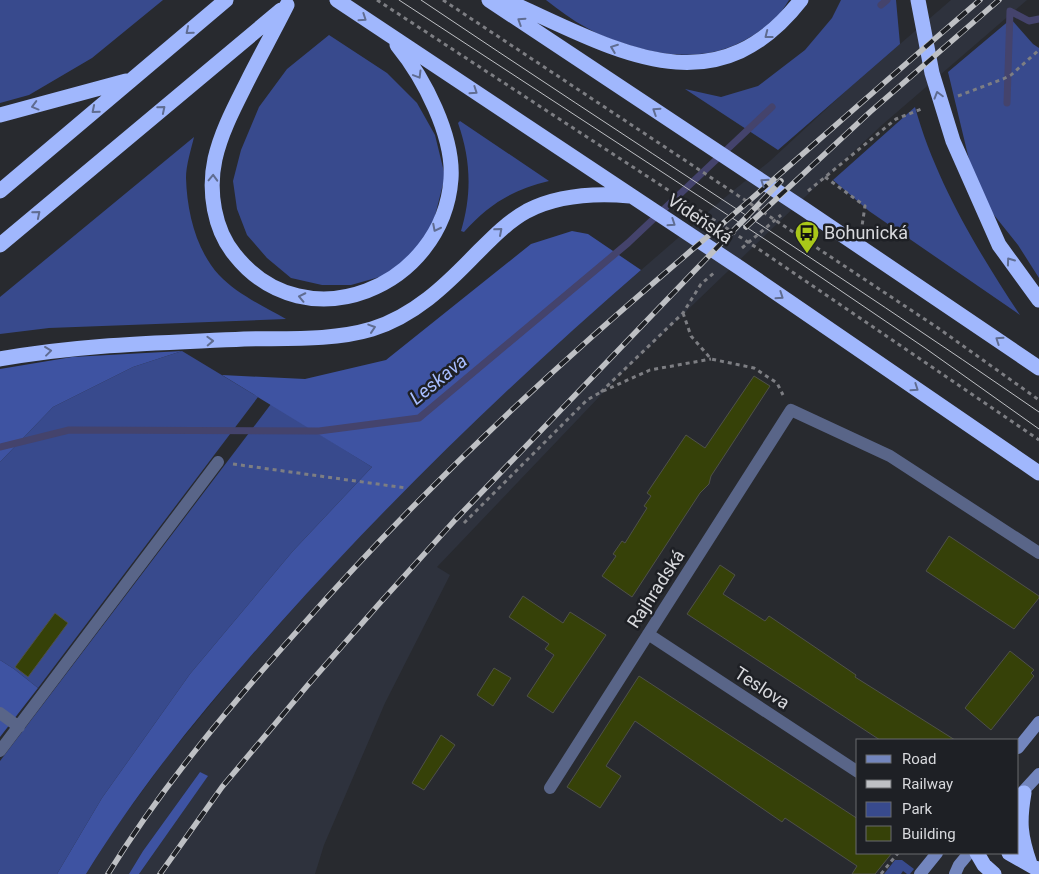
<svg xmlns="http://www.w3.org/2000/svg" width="1039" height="874" viewBox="0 0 1039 874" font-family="Roboto,sans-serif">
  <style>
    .built { fill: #2e323d }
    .green { fill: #384a8d }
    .forest { fill: #3e53a2 }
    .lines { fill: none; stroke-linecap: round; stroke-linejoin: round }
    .stream { stroke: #44436c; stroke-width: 7 }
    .building { fill: #364108; stroke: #4f514a }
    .path { stroke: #7d7e83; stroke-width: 3; stroke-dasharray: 4 4; stroke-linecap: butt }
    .lane { stroke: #596588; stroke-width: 12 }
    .street { stroke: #596588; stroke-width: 12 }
    .secondary { stroke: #7386be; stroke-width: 12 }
    .highway { stroke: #a0b7fd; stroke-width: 15 }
    .tram { stroke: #bec0c4; stroke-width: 1 }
    .rail-casing { stroke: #bec0c4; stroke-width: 5.5 }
    .rail { stroke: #1e2025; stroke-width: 4; stroke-dasharray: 11; stroke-linecap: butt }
    .oneway { stroke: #5f6c91 }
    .labels { text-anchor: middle; stroke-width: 5; stroke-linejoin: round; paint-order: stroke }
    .street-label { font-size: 18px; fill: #d8d9dd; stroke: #1e2025 }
    .poi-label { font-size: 18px; fill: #d8d9dd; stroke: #1e2025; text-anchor: start }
    .water-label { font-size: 19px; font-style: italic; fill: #a7bdfe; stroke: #1e2025 }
  </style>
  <rect width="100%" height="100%" fill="#282a2f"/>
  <path class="built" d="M951 0H1027L882 125 805 197 620 375 437 567 450 575 385 703 324 845 315 874H139L207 777 200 772 143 851 129 874H86L113 831 168 756 243 665 323 575 409 484 488 408 573 329 723 199 770 161 849 88Z"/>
  <path class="green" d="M0 0H163L92 58 29 95 0 103Z
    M546 0H789C785 6 781 13 775 18 731 60 681 62 626 44 613 40 599 35 587 28 572 20 559 10 546 0Z
    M841 0H896L900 44 778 150 685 89 721 97 758 86 805 50 832 18Z
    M1011 19 1033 44 1039 48V278L1018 245 982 200 972 172 948 72Z
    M329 35 387 73 417 103 435 135 445 176 433 224 408 262 383 276 351 285H322L291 278 267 258 247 235 237 209 233 181 241 150 259 107 287 69Z
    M915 107C935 180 978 252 1020 315L869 211 833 180Z
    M460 121 549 181C512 190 489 204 464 232L461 231C472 194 471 160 458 123Z
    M194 137C191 150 186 165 186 178 187 212 196 250 219 275 237 294 263 306 286 319L49 328 0 334V297Z
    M182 351 258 397 38 688 14 669 0 660V462L53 407 133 367Z
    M271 404 372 467 293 551 190 674 102 798 57 874H0V761Z
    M895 860H902L914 869 910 874H907L903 871 901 874H884Z"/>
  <path class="forest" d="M572 231 588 234 641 270C514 380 393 497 281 622 210 701 142 783 86 874H57L102 798 190 674 293 551 372 467 222 375 305 379 386 360 531 244Z
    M182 351 133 367 53 407 0 462V369L72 357Z
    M0 660 14 669 38 688 0 737Z
    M200 772 208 776 139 874H129L143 851Z"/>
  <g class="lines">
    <path class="stream" d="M881 5 887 0
      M1007 103 1010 11 1029 21 1039 19
      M0 447 69 430 319 431 419 418 628 243 772 107"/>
  </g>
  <path class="building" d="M754 376 770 386 711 476 709 484 700 493 632 597 602 576 616 556 613 554 622 541 625 543 647 508 644 506 651 496 647 493 686 435 705 448Z
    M949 536 1039 596V598L1014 629 926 571Z
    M720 565 735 575 723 594 765 621 769 616 834 660 856 675 855 677 955 740H880L687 614Z
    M523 596 563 623 570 612 606 635 553 713 527 696 554 655 545 649 549 644 509 617Z
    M55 613 68 623 28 677 15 667Z
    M1010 651 1034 670 1031 673 1034 676 991 730 965 708Z
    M494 668 511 678 493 706 477 695Z
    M639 676 858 819V853H892L875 874H852L857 866 785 818 782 822 635 721 606 766 621 776 600 808 567 787Z
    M441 735 455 745 424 790 412 783Z"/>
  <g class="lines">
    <path class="path" d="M377 0 760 250 1039 440
      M443 0 938 328 1039 400
      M958 96 1003 79 1011 75 1039 50
      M825 177 865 206 862 226
      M808 191 896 119 924 108
      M742 248 781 215
      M683 313 691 336 711 359 754 368 777 383 783 395
      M601 392 683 313 701 284 715 272
      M233 464 406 488
      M464 523 587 400 601 392 650 370 711 359
      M881 874 898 853"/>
    <path class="lane" d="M0 713 19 727
      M0 751 218 462"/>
    <path class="street" d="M648 634 858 772
      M550 788 791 410 890 456 1039 553"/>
    <path class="secondary" d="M1018 748 1039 722
      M1018 797 1039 774
      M920 874 937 853
      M955 874 959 865 969 853"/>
    <path class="highway" d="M337 0 740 268 1039 473
      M489 0 804 209 1039 368
      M505 0C610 46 712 114 801 0
      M918 0 932 73 953 141 999 245 1039 300
      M287 5C274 31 260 56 247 82 235 106 221 132 215 159 208 191 214 230 235 255 306 344 443 287 451 179 454 136 424 78 397 45
      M0 115 126 81
      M0 191 226 0
      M0 245 281 10
      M0 359C81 344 163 343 244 339 286 338 332 341 372 329 414 316 445 286 475 255 491 239 507 222 527 211 558 195 596 193 630 196
      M1024 793C1019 822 1020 835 1030 864
      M977 853 984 865 994 874
      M1009 853 1039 870"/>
    <path class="tram" d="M399 0 769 242 925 348 1039 429
      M421 0C626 138 835 271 1039 412"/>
    <defs>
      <path id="rail" d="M746 227 870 112 999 0
        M108 874C162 786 230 706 299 629 388 528 484 433 585 343 634 299 685 256 735 213 817 142 898 70 980 0
        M160 874 222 787 307 686 379 604 455 520 781 181"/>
    </defs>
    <use href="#rail" class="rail-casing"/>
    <use href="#rail" class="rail"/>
  </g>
  <defs><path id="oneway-chevron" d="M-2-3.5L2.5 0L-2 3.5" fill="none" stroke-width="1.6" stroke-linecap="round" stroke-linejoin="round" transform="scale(1.25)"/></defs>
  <g class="oneway">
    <use href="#oneway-chevron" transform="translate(363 18) rotate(34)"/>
    <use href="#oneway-chevron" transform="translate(521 21) rotate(-147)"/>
    <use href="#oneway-chevron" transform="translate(189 31) rotate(140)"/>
    <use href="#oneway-chevron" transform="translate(768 35) rotate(142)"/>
    <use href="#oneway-chevron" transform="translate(614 48) rotate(-159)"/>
    <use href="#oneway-chevron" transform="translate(418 75) rotate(59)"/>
    <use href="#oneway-chevron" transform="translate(474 91) rotate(34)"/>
    <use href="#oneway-chevron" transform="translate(938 95) rotate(-106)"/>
    <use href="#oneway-chevron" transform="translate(35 106) rotate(165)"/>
    <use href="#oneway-chevron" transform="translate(162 109) rotate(-40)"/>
    <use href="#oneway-chevron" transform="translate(95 110) rotate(140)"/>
    <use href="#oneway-chevron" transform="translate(656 111) rotate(-147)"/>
    <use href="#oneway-chevron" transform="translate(213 178) rotate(-88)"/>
    <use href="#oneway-chevron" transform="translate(764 182) rotate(-146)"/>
    <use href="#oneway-chevron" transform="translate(37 214) rotate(-40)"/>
    <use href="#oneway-chevron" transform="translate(672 223) rotate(34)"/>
    <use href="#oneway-chevron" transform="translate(436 228) rotate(117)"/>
    <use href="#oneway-chevron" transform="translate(499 231) rotate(-41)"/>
    <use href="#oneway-chevron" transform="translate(1010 261) rotate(-126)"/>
    <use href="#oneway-chevron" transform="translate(780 296) rotate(34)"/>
    <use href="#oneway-chevron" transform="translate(302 297) rotate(-168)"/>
    <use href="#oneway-chevron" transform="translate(372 328) rotate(-18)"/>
    <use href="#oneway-chevron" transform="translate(999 340) rotate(-146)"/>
    <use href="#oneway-chevron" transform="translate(210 341) rotate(-2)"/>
    <use href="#oneway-chevron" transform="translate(48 351) rotate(-7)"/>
    <use href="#oneway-chevron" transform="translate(915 388) rotate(34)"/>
  </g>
  <defs>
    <symbol id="bus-pin" viewBox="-11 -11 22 30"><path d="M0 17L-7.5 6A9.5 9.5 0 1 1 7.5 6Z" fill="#a9c719" stroke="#1e2025"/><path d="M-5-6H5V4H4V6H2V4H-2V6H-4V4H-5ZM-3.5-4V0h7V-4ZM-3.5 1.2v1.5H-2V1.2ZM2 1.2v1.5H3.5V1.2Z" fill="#111"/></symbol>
  </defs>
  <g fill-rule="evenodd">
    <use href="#bus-pin" x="793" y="219" width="28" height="38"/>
  </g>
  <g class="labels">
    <g class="street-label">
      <text transform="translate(700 219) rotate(34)" y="6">Vídeňská</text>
      <text transform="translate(656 589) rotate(-57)" y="6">Rajhradská</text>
      <text transform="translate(762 688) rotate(33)" y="6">Teslova</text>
    </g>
    <g class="poi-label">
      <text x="824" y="239">Bohunická</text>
    </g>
    <g class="water-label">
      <text transform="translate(438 379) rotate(-39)" y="7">Leskava</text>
    </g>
  </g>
  <rect x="856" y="739" width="162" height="115" fill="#1e2025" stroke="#686a6f"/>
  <rect x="866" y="755" width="25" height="8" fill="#7386be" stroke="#686a6f"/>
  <text x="902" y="764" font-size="15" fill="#d8d9dd">Road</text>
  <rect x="866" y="780" width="25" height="8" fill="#bec0c4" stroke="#686a6f"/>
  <text x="902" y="789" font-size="15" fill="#d8d9dd">Railway</text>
  <rect x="866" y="802" width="25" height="15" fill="#384a8d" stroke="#686a6f"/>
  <text x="902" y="814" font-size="15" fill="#d8d9dd">Park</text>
  <rect x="866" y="826" width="25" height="15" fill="#364108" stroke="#686a6f"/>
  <text x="902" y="839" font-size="15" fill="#d8d9dd">Building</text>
</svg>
